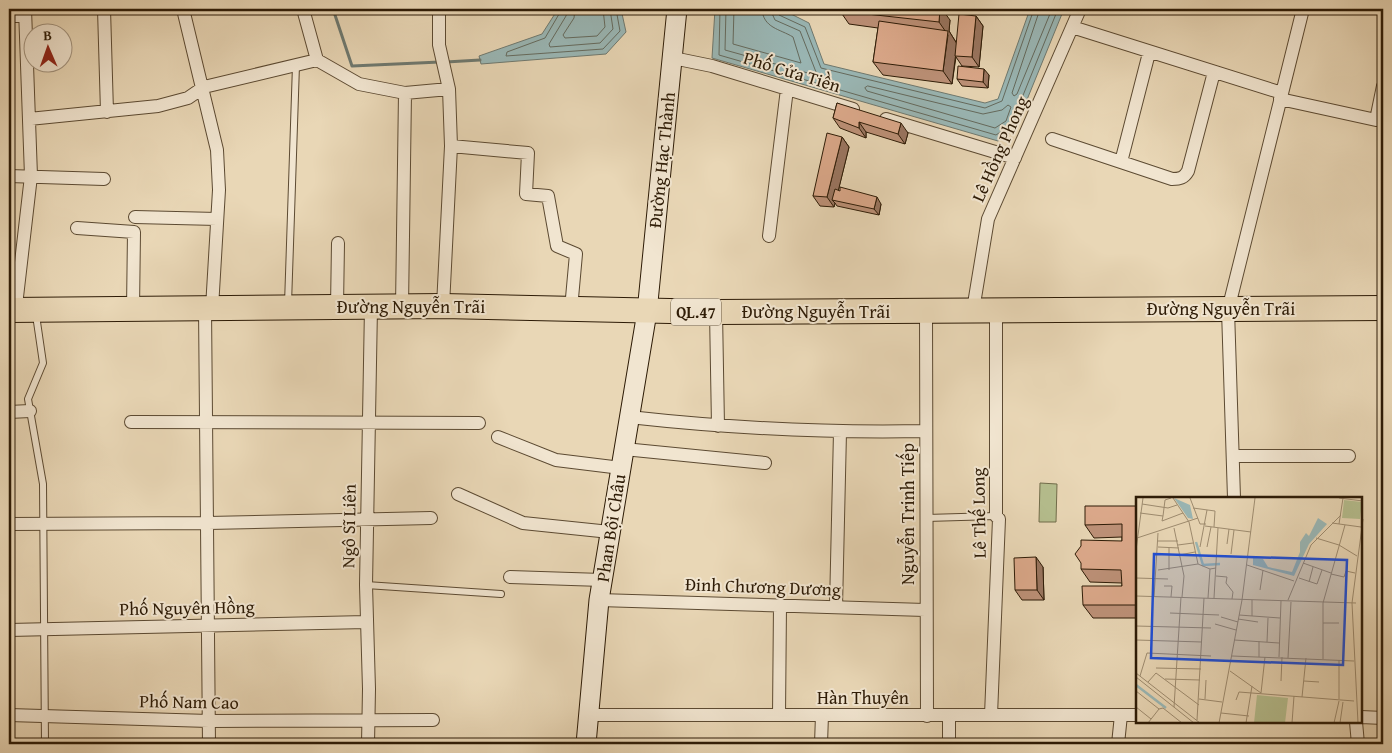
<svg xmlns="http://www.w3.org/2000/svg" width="1392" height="753" viewBox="0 0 1392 753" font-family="'Gentium Book Plus',serif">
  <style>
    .green { fill: #b5be8e; stroke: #716c4a }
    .water { fill: #9ab8b7; stroke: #6e7970 }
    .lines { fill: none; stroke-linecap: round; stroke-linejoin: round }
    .shore { stroke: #646a5e; stroke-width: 1 }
    .stream { stroke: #6e7970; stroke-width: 3 }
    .lane-casing { stroke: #5c4a32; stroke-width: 8 }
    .street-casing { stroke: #5c4a32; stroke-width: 14 }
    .secondary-casing { stroke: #2d1b06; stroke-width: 21 }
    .highway-casing { stroke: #2d1b06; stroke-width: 26 }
    .lane { stroke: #f1e5d0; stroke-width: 6 }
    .street { stroke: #f1e5d0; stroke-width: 12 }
    .secondary { stroke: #f1e5d0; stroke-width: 19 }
    .highway { stroke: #e9d7b6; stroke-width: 24 }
    .wall { fill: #bd9178; stroke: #2d1b06 }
    .shaded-wall { fill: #9a7661; stroke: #2d1b06 }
    .building { fill: #dca98b; stroke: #2d1b06 }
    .labels { text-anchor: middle; stroke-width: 4; stroke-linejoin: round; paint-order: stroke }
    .shield { fill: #f1e5d0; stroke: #685843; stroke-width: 1 }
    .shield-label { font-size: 16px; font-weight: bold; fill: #2d1b06 }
    .street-label { font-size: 18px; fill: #2d1b06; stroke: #f1e5d0 }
    .inset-river { fill: none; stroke: #9ab8b7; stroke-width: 2.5 }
    .inset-road { fill: none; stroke: #9e8c70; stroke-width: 1 }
    .view { fill: #1d4ed8; fill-opacity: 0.15; stroke: #1d4ed8; stroke-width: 2.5 }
    .inset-edge { fill: none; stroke: #2d1b06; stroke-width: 2.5 }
  </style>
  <rect width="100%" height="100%" fill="#e9d7b6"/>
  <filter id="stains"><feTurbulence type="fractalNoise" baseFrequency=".004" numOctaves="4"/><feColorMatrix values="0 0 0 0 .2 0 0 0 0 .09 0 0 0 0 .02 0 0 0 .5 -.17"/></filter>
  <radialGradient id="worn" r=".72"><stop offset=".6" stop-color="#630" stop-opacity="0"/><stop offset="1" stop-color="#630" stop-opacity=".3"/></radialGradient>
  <path class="green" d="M1040 483 1057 484 1056 522H1039Z"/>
  <path class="water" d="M558 9H621L626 32 606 54 481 64 479 56 542 34Z
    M715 9H763L787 12 809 23 824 64 985 103 998 99 1030 9H1064L1015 129 998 141 712 58Z"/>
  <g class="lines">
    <path class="shore" d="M562 9 545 38 507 52 506 56 603 49 620 31 616 9
      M568 9 566 16 549 44 550 47 600 43 613 29 610 9
      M575 9 574 18 563 35 565 38 597 36 605 27 603 9
      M720 9 719 55 996 135 1011 125 1058 9
      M726 9 725 50 815 75 816 72 800 31 775 20 770 9
      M734 9 733 44 801 63 793 37C780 29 763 28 762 9
      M776 9 779 15 805 27 821 68 985 108 1002 101 1034 9
      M1040 9 1012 93 1014 96 1017 94 1052 9
      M868 86 983 114 1002 110 1008 105 1011 107 1006 121 995 128 867 91 865 88Z"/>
    <path class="stream" d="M333 9 352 66 440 62
      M446 62 480 60"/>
    <defs>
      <path id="lane" d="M288 304 296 65
        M36 315 43 363 28 399 43 484 45 744
        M926 518 996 516
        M366 585 501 594"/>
      <path id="street" d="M104 9 107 112
        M183 9 217 150 219 190 212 308
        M303 9 317 60
        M439 9V45L449 89 451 146 443 306
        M9 16H25
        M1072 27 1282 93
        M673 58 712 66 853 109
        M1280 99 1376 120 1383 86
        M29 119 158 106 188 98 204 87 317 60 359 84 405 93
        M886 119 1015 158
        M1052 139 1172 179C1180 179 1184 178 1188 171L1214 72
        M451 146 528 153 526 194 548 196 557 246 576 254 571 309
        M1121 162 1149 53
        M9 176 104 179
        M135 217 217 219
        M77 228 134 232 133 309
        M769 236 787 89
        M337 307 338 243
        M402 307 405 93 449 89
        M205 308 209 744
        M13 310 17 297 31 176 25 9
        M973 310 988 219 1080 9
        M926 311 927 716
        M716 312 718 426
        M9 412 30 411
        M629 417C728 428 825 433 925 431
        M131 422 479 423
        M498 437 556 460 621 468
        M624 449 765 463
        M1233 456H1349
        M458 494 523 523 610 532
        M1234 498 1228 310 1303 9
        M9 524 208 523 431 518
        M510 577 602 580
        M599 600 925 610
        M836 607 840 432
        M9 630 366 622
        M9 715 209 721 433 720
        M589 715H1137
        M779 715 780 605
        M991 715 999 519 996 516V311
        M1361 717 1383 718
        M1356 722 1358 744
        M368 744 369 689 366 585 371 307
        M821 744 822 715
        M949 744V716
        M1118 744 1121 715"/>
      <path id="secondary" d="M586 744 599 600 647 312 677 9"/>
      <path id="highway" d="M9 310 443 306 716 312 1383 308"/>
    </defs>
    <use href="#lane" class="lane-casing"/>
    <use href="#street" class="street-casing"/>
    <use href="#secondary" class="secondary-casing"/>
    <use href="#highway" class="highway-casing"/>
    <use href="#lane" class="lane"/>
    <use href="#street" class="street"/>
    <use href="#secondary" class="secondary"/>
    <use href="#highway" class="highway"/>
  </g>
  <path class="wall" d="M840 11 950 20 949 31 956 42 976 16 983 26 979 67 962 66 956 57 952 84 883 75 873 62 878 28 849 24Z
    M989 75 988 88 962 86 957 79Z
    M837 103 908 133 905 144 866 132V138L840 128 833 118Z
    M842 137 849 147 838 191 881 204 879 215 837 206 835 203 834 207 820 206 813 196Z
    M1137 506V618H1093L1083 605 1122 586V583L1090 582 1081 569 1122 541V537L1094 538 1085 525Z
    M1043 567 1044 600H1022L1015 590Z"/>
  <path class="shaded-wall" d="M940 9H942L950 20 949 31 957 44 952 84 943 71 948 35 939 22Z
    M976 16 983 26 979 67 972 57Z
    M984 69 989 75 988 88 983 82Z
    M859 122 866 132V138L859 128Z
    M901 123 908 133 905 144 898 134Z
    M842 137 849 147 836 200H832L835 203 834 207 827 197Z
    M877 197 881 204 879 215 874 209Z
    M1036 557 1043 567 1044 600 1037 590Z"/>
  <path class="building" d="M841 9H940L939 22 840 11Z
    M959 14 976 16 972 57 955 56Z
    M879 21 948 31 943 71 873 62Z
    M958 66 984 69 983 82 957 79Z
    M837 103 901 123 898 134 859 122V128L833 118Z
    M827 133 842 137 827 197 813 196Z
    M840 187 877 197 874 209 832 200 835 189 840 191Z
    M1285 497H1312V498H1285Z
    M1085 506H1137V605H1083L1082 586H1122L1121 570 1081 569V563L1075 554 1081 546V540L1122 541V524L1085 525Z
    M1036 557 1037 590H1015L1014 558Z"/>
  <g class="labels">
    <rect class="shield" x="671" y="298.5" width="50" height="27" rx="4"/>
    <g class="shield-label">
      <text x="696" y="318">QL.47</text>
    </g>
    <g class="street-label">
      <text transform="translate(792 72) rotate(17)" y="6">Phố Cửa Tiền</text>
      <text transform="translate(1000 149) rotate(-66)" y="6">Lê Hồng Phong</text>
      <text transform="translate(662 160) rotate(-84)" y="6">Đường Hạc Thành</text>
      <text x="411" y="313">Đường Nguyễn Trãi</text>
      <text x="1221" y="315">Đường Nguyễn Trãi</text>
      <text x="816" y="318">Đường Nguyễn Trãi</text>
      <text transform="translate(979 513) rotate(-91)" y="6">Lê Thế Long</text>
      <text transform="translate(908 514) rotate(-90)" y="6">Nguyễn Trinh Tiếp</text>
      <text transform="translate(349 526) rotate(-89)" y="6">Ngô Sĩ Liên</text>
      <text transform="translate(611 528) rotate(-81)" y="6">Phan Bội Châu</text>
      <text transform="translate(763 587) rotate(2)" y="6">Đinh Chương Dương</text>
      <text transform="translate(187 608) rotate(-1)" y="6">Phố Nguyên Hồng</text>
      <text x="863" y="704">Hàn Thuyên</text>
      <text transform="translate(189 702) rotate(1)" y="6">Phố Nam Cao</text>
    </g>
  </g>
  <g transform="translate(1136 497)">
    <rect width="226" height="226" fill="#e9d7b6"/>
    <path d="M208 3 226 5 224 22 206 21ZM121 198 152 201 149 226H118Z" fill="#b5be8e"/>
    <path d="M38 1 54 8 57 22 52 21ZM182 21 191 27 173 47 158 79 117 68V61L127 62 132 70 156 75 164 55V45L170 36 173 39Z" fill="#9ab8b7"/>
    <path class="inset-river" d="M60 45 67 68 84 67M0 188 30 211"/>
    <path class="inset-road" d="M37 1 53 25 62 67M54 1 64 27H70M203 1 227 4M6 7 32 11 41 8M57 11 79 14 78 30M4 16 27 19 26 24 47 16M27 19 29 3 35 1M196 26 225 30M203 27 207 1M69 29 115 35M38 31 48 79 46 100M1 41 62 21M180 41 203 48 221 59M22 44H42M91 47 93 32M42 48 57 46M22 50 43 51M64 50 71 13M71 50 75 30M33 51V73M0 53 7 1M95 57 98 33M43 58 59 55M167 66 195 76M111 68 158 84M22 73 62 67 74 72M195 77 208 80 210 74 219 76M80 79 91 80 90 86 97 95 96 102M0 81 32 82M163 81 181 87 186 73M173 85 177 70M28 89H36L35 100M124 93 127 73M0 99 220 106M18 100 22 36M72 101 74 72 80 71M78 101 82 31M152 103 175 48 205 18M34 116 83 118M103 118 144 121M116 119V103M85 120 102 125M102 122 122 125M187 126H203M79 127 100 133M0 129 75 131M0 143 66 145M98 143 143 146M131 145 132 121M96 159 218 164M123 160V144M143 160 145 104M152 161 155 105M187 162V106L209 28M203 163V202M20 171 65 172M94 174 125 196M0 176 64 226M4 179 11 156 75 159M0 180 58 226M29 182 64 183M145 184 146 160M168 184 183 185M12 185 20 176 63 208M0 194 23 212 12 226M125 196 129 160M166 200 170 161M63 202 86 205M69 202 70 183M100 203 103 195 218 204M0 210 15 222M38 210 45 100M23 212 27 211 46 226M85 216 113 219M61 223 68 101M83 226 106 103 119 1M110 226 116 189M156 226 158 199M198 226 203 204M204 226 207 205M222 226 216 106 227 22"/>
    <path class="view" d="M18 57 211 63 207 168 15 161Z"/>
    <rect width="226" height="226" class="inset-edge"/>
  </g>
  <rect width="1392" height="753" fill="none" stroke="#e9d7b6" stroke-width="30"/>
  <rect x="10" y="10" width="1372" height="733" fill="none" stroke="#2d1b06" stroke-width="2.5"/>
  <rect x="15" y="15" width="1362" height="723" fill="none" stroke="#2d1b06"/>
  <g transform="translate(48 48) rotate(358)"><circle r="24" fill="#f1e5d0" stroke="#a3947f"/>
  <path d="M0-4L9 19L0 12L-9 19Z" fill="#8f2418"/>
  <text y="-8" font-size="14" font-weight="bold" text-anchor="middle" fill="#2d1b06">B</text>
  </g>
  <rect width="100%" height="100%" filter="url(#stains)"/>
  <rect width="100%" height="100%" fill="url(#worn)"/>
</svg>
